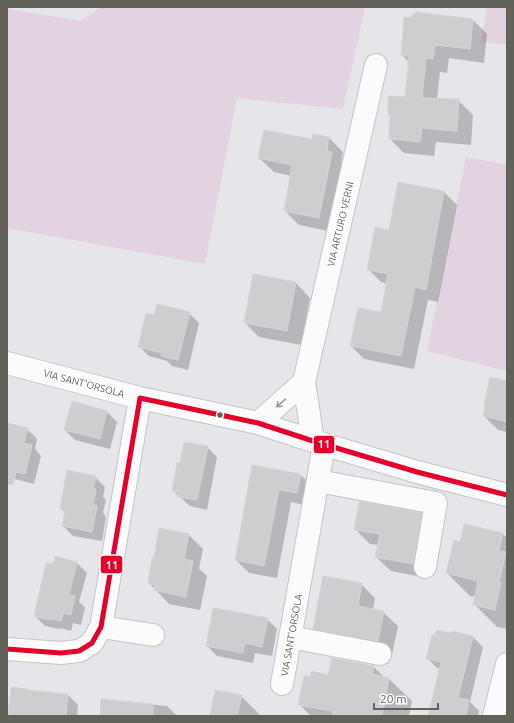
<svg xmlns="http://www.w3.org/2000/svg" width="514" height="723" viewBox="0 0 514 723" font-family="Ubuntu,sans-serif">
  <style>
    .green { fill: #e3d2e0 }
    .shadow { fill: #0003 }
    .building { fill: #ceced1; stroke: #d4d4da }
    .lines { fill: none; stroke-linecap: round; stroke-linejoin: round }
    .minor-casing { stroke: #c4c4c5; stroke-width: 24 }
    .minor { stroke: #fbfbfc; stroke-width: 22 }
    .bus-1-casing { stroke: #fff; stroke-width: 8 }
    .bus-1 { stroke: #e4002b; stroke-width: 5 }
    .oneway { stroke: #989893 }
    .bus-dot { fill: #62625b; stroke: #fff; stroke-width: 1.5 }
    .labels { text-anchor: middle; stroke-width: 3.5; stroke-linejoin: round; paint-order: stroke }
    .street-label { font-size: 10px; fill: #62625b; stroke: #fff }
    .line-badge { stroke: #fff; stroke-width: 1.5 }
    .badge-label { font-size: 11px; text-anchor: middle; font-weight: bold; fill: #fff }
  </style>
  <rect width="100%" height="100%" fill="#e5e5ea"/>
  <path class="green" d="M101 7H365L343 109 237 98 205 264 7 228V9L81 21Z
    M487 7H507V44L481 42Z
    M466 157 507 165V371L427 351Z"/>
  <path class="shadow" d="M473 20 487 34 484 63 449 58 447 73 440 72 437 99 458 100 473 115 471 145 436 142 434 156 404 153 390 139 391 116 389 114 406 98 410 63 402 55Z
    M329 138 343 152 341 163 345 167 333 232 299 225 285 211 291 176 274 172 259 158Z
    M399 184 444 192 457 205 438 302 428 300 414 369 364 359 351 346 381 314 387 284 381 282 368 269 390 231Z
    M296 283 310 298 301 345 259 337 245 323Z
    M189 313 199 323 188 370 172 366 167 361 149 356 139 346Z
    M507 382V432L498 430 484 416 486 406 485 404Z
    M72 403 107 412 117 422 110 449 75 440 65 430Z
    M7 424 27 429 37 439 35 449 41 456 34 484 7 477Z
    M207 447 217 457 207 510 190 506 173 491Z
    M253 466 301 475 314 488 310 506 291 502 277 578 249 573 236 560Z
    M95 477 105 487 103 497 106 500 103 513 106 517 102 541 73 536 63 526 65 513 61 508Z
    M421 514 435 528 427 578 391 571 376 557 379 545 370 544 355 529Z
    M465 525 503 534 507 538V629L497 627 474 604 476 597 470 596 447 573 461 543Z
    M189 535 203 549 199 569 207 576 200 610 169 604 149 583Z
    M77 563 87 573 79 602 85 607 81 625 73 623 71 631 60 628 59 629 45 626 35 616 54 566Z
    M361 584 375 598 373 610 383 612 398 626 392 655 328 643 314 628Z
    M267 619 277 629 272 656 255 653 253 663 217 656 207 646Z
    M473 637 483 647 470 702 479 711 478 716H429L440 669 437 668 427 658Z
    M373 666 385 678 389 679 412 701 409 716H311L300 705 311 678 329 676Z
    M68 695 78 705 77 716H9Z
    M241 696 261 716H211Z
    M102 700 167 706 177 716H101Z"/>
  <path class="building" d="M416 12 473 19 470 49 435 45 433 59 426 58 422 98 459 99 457 131 422 128 420 142 389 139 390 114H388V96L405 97 409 56H401L404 17 409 18Z
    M264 130 312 139 313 134 329 137 327 151 332 152 319 218 284 211 292 165 258 158Z
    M398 182 444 191 426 290 415 287 401 356 350 346 358 308 381 312 388 274 367 270 375 227 389 230Z
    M253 274 296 282 287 331 244 323Z
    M157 304 190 312 178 360 161 356 162 353 138 347 146 313 154 315Z
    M490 377 507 381V422L483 416 486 405H484Z
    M72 401 107 411 100 439 64 430Z
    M7 423 28 428 24 443 32 445 25 474 16 472 13 485 7 484Z
    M184 442 208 446 197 500 178 497 179 493 172 491 177 462 180 463Z
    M252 465 301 474 297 493 279 490 264 566 235 560Z
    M67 470 96 476 93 489H96L93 505 97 506 92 532 62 526 65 510 60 509Z
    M359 501 422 513 413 564 375 557 380 534 354 530Z
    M464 524 503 533 499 551 506 552 499 582 501 583 495 610 473 605 478 581 446 573 454 540 460 542Z
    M159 528 189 534 184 559 193 561 186 597 154 590 155 585 148 583 152 558H154Z
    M55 556 77 562 69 595 75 596 71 615 63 613 61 621 50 619 49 620 34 616 46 563 53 564Z
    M323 576 362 583 358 606 384 611 378 641 313 629Z
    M213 608 268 618 262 647 245 643 243 653 206 646Z
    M436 630 452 633V631L473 636 458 698 469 700 466 716H428L441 662 426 659 432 635 435 636Z
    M332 658 374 666 372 674 389 678 382 716H343L332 714V711L298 705 304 675 310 677 311 671 328 675Z
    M11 687 27 689V690L68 694 66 716H8Z
    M215 690 242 695 237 716H210Z
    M101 699 153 704V716H100Z"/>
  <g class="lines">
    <defs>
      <path id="minor" d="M7 363 140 398 258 423 313 441 417 472 507 495
        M258 423 304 382
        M313 441 304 382 376 65
        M318 481 436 503 425 567
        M101 627 153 635
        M290 637 380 654
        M7 649 61 653 79 651 92 643 101 627 140 398
        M282 684 324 445
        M494 716 507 664"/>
    </defs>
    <use href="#minor" class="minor-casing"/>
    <use href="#minor" class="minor"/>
    <defs>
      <path id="bus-1" d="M140 398 258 423 313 441 417 472 507 495
        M7 649 61 653 79 651 92 643 101 627 140 398"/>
    </defs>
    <use href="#bus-1" class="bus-1-casing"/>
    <use href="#bus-1" class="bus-1"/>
  </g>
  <defs><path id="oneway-shaft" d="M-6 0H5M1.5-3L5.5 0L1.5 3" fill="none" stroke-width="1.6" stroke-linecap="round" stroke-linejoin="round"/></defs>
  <use class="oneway" href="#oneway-shaft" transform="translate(281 403) rotate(138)"/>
  <circle class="bus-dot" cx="220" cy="415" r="3.5"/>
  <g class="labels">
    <g class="street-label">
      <text transform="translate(340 224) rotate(-77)" y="4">VIA ARTURO VERNI</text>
      <text transform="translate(84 383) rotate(15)" y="4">VIA SANT'ORSOLA</text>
      <text transform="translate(291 635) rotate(-80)" y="4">VIA SANT'ORSOLA</text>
    </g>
  </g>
  <g class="line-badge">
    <rect x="313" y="435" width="22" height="19" rx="4" fill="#e4002b"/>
    <rect x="100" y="555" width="23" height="19" rx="4" fill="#e4002b"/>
  </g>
  <g class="badge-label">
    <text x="324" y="448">11</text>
    <text x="112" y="569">11</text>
  </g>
  <rect width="514" height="723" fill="none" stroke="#62625b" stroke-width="16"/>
  <path d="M374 703v6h64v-6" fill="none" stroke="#62625b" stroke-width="2"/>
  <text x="380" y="703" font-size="12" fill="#62625b" stroke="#ffffff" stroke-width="3" paint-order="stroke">20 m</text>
</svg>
